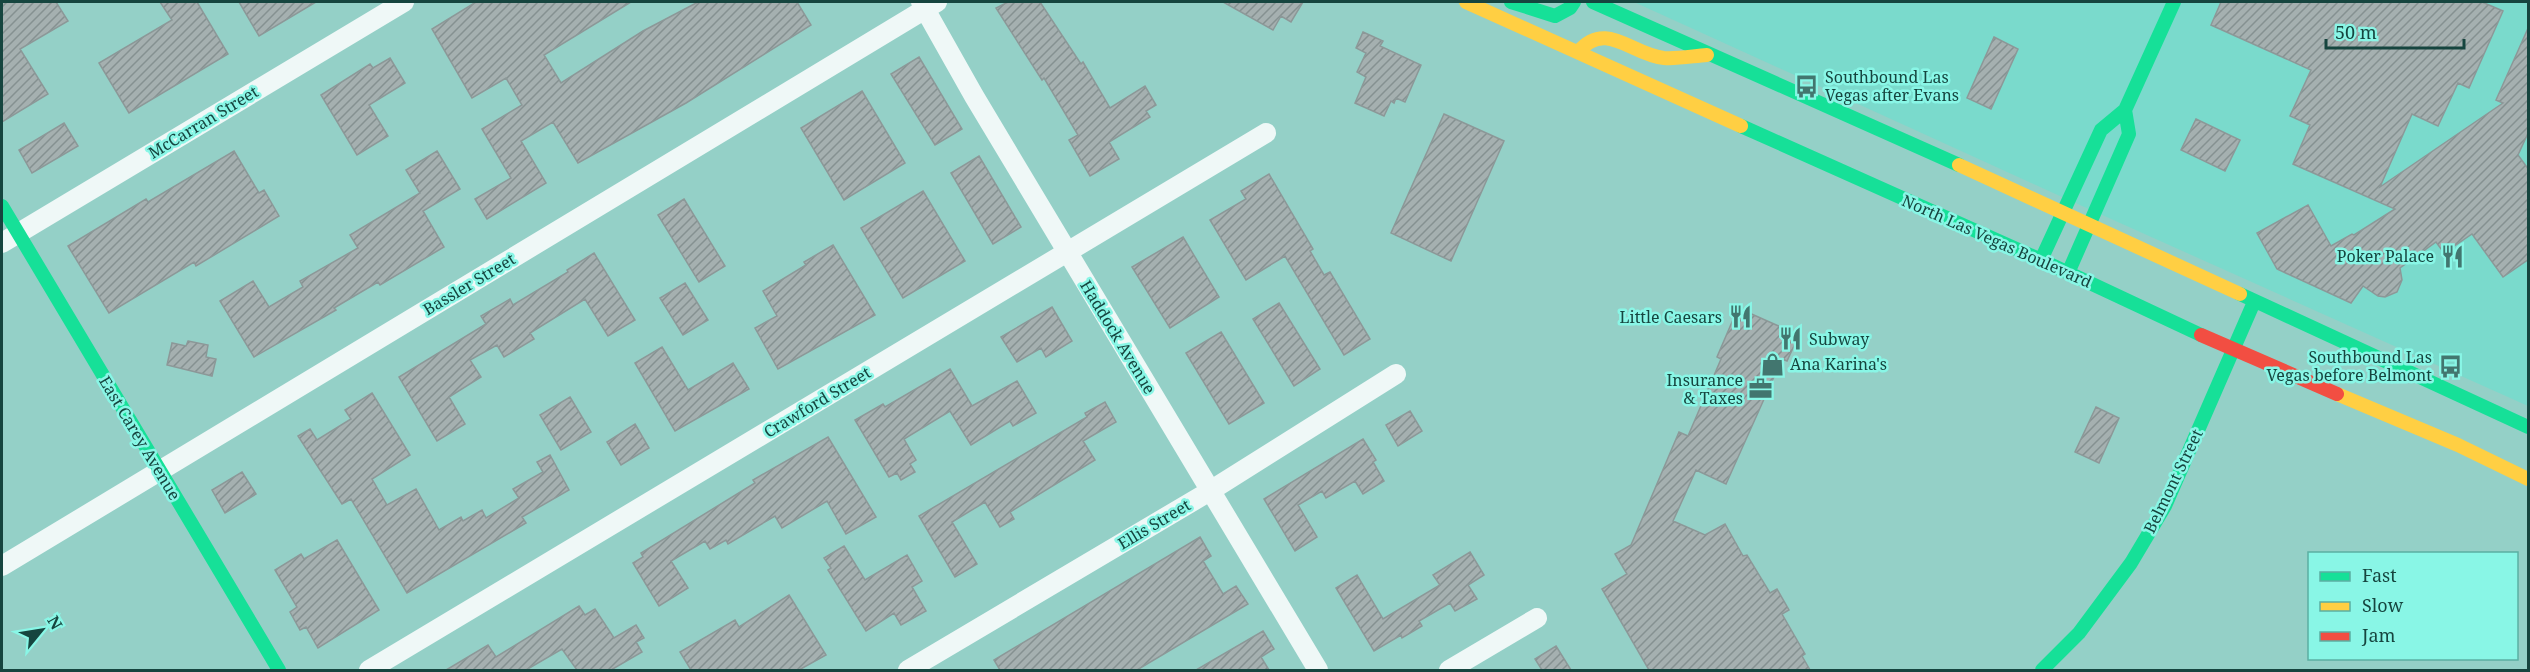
<svg xmlns="http://www.w3.org/2000/svg" width="2530" height="672" viewBox="0 0 2530 672" font-family="'Noto Serif',serif">
  <style>
    .built { fill: #7adacc }
    .building { fill: url(#building-hatch); stroke: #8c9898; stroke-width: 1.5 }
    .lines { fill: none; stroke-linecap: round; stroke-linejoin: round }
    .street { stroke: #eff8f7; stroke-width: 20 }
    .fast { stroke: #16e098; stroke-width: 14 }
    .slow { stroke: #ffcf43; stroke-width: 14 }
    .jam { stroke: #f24e42; stroke-width: 14 }
    .labels { text-anchor: middle; stroke-width: 5; stroke-linejoin: round; paint-order: stroke }
    .poi-label { font-size: 16px; fill: #16453f; stroke: #89f6e6; text-anchor: end }
    .street-label { font-size: 16px; fill: #16453f; stroke: #89f6e6 }
  </style>
  <defs>
    <pattern id="building-hatch" width="6" height="6" patternUnits="userSpaceOnUse" patternTransform="scale(1.5)"><rect width="6" height="6" fill="#a5b0b0"/><path d="M-1 1l2-2M0 6l6-6M5 7l2-2" fill="none" stroke="#859191"/></pattern>
  </defs>
  <rect width="100%" height="100%" fill="#94d0c7"/>
  <path class="built" d="M1634 2H2528V406L2051 192Z"/>
  <path class="building" d="M2 2H56L68 21 20 49 48 94 2 122Z
    M160 2H197L228 54 129 113 99 63 172 20Z
    M239 2H316L259 36Z
    M476 2H631L544 55 561 83 643 31 698 2H797L811 25 686 103 578 163 553 122 521 141 546 183 487 219 475 199 511 178 482 129 522 105 506 78 472 98 432 29Z
    M1008 2H1040L1081 64 1083 62 1110 108 1145 86 1156 105 1146 111 1150 117 1109 142 1119 159 1090 176 1069 140 1078 135 1044 78 1042 80 996 8Z
    M1223 2H1303L1291 22 1281 16 1273 30Z
    M2221 2H2482L2503 11 2469 88 2458 83 2438 126 2412 114 2380 187 2503 103 2496 100 2529 26V131L2518 155 2529 170V259L2503 277 2472 234 2444 253 2436 242 2400 268 2402 280 2397 292 2385 297 2378 296 2363 286 2351 303 2277 269 2257 233 2308 205 2331 246 2352 234 2354 235 2395 209 2293 164 2310 125 2290 116 2311 70 2211 25Z
    M1363 32 1383 41 1380 46 1421 65 1405 102 1396 98 1394 103 1391 101 1384 116 1355 103 1366 77 1357 72 1366 53 1356 48Z
    M1994 37 2018 49 1991 109 1967 98Z
    M919 57 962 129 935 145 891 74Z
    M390 58 405 83 369 105 388 136 357 155 321 95 370 64 373 68Z
    M862 91 905 163 844 200 801 128Z
    M1444 114 1504 141 1451 261 1391 233Z
    M2196 119 2240 140 2225 171 2181 150Z
    M64 123 78 146 32 173 19 150Z
    M234 151 259 193 264 190 279 216 196 266 194 262 109 313 68 246 146 199 148 202Z
    M437 151 460 189 423 211 444 247 380 285 378 282 334 308 336 310 254 357 220 301 253 281 269 307 303 287 300 281 358 248 350 235 420 193 406 170Z
    M979 156 1021 227 993 244 951 173Z
    M1269 174 1313 249 1310 251 1324 275 1330 272 1370 339 1344 355 1285 256 1246 280 1210 220 1246 199 1241 191Z
    M923 191 965 261 903 298 861 228Z
    M684 199 725 266 699 282 658 215Z
    M1183 237 1219 297 1170 328 1132 267Z
    M833 245 875 315 778 369 755 328 777 316 763 291 806 265 804 262Z
    M594 253 635 320 608 336 585 299 530 333 534 339 504 357 497 345 470 360 481 377 449 397 465 424 437 441 399 377 486 324 481 316 510 299 513 305 568 272 567 270Z
    M685 283 708 320 683 335 660 298Z
    M1279 303 1320 369 1294 386 1253 319Z
    M1052 307 1072 341 1046 357 1041 348 1017 362 1001 337Z
    M1738 308 1799 335 1787 361 1782 359 1726 484 1696 470 1673 521 1705 535 1725 524 1743 556 1747 555 1770 593 1777 589 1789 610 1782 614 1805 654 1802 656 1810 670H1649L1602 589 1627 574 1615 554 1631 545 1679 432 1688 436 1721 359 1717 357Z
    M1221 332 1264 403 1229 424 1186 353Z
    M188 341 208 345 206 357 216 359 212 376 167 365 172 343 186 346Z
    M662 347 688 390 733 363 749 389 675 431 635 363Z
    M950 369 972 406 1017 381 1036 413 1013 426 1010 421 971 445 950 411 904 439 916 460 910 464 915 472 901 480 897 473 889 477 855 420 883 404 885 407Z
    M372 393 410 455 372 479 387 505 416 489 439 530 461 517 463 521 482 510 486 518 519 498 513 489 543 472 537 462 550 455 569 490 522 517 526 523 407 593 351 499 342 504 298 436 310 429 317 440 351 419 345 410Z
    M570 397 591 432 561 450 540 415Z
    M1105 402 1116 422 1083 441 1095 460 1010 512 1014 519 1000 527 985 502 952 522 977 564 955 577 919 516 1087 417 1085 413Z
    M2096 407 2119 418 2099 463 2075 452Z
    M1410 411 1422 431 1398 446 1386 425Z
    M635 424 649 448 621 465 607 442Z
    M828 437 876 517 846 534 827 501 782 528 775 516 728 544 726 540 710 549 705 541 671 561 688 588 659 606 633 563 643 557 641 553 755 483 753 480Z
    M1363 439 1376 460 1373 462 1384 481 1363 494 1355 481 1326 498 1322 491 1298 505 1317 537 1295 551 1264 499Z
    M242 472 256 494 225 513 212 490Z
    M1200 537 1211 556 1203 561 1223 594 1236 586 1248 604 1137 670H1000L994 660Z
    M337 540 379 610 318 648 306 627 300 630 290 612 297 607 275 570 301 554 304 559Z
    M844 546 865 580 907 555 922 581 912 587 926 611 901 625 894 613 866 631 828 570 831 568 824 558Z
    M1470 552 1484 575 1468 585 1477 599 1455 611 1450 603 1419 621 1422 626 1402 638 1401 635 1374 651 1336 588 1357 575 1383 619 1440 585 1433 575Z
    M789 595 826 655 799 670H691L680 652 735 620 739 627Z
    M579 606 585 615 595 609 614 638 636 625 644 638 636 642 642 652 611 670H577L562 649 526 670H446L488 645 496 657Z
    M1263 631 1274 649 1261 657 1269 670H1196Z
    M1556 646 1571 670H1542L1535 659Z"/>
  <g class="lines">
    <path class="street" d="M921 2 974 96 1318 670
      M2 243 404 2
      M2 566 937 2
      M369 670 1266 133
      M908 670 1210 491 1396 374
      M1449 670 1537 618"/>
    <path class="fast" d="M1511 2 1555 16 1570 8 1574 2
      M1593 2 1959 165
      M1741 126 2041 260 2201 335
      M2 206 279 670
      M2041 260 2101 130 2125 110 2174 2
      M2068 273 2129 134 2125 110
      M2240 294 2528 427
      M2042 670 2079 633 2131 563 2165 506 2254 302"/>
    <path class="slow" d="M1466 2 1741 126
      M1578 52C1606 19 1632 55 1664 58 1678 59 1693 56 1707 55
      M1959 165 2240 294
      M2337 394 2458 445 2528 479"/>
    <path class="jam" d="M2201 335 2337 394"/>
  </g>
  <defs>
    <symbol id="bus-bare" viewBox="-9 -9 18 18"><path d="M-5-6H5V4H4V6H2V4H-2V6H-4V4H-5ZM-3.5-4V0h7V-4ZM-3.5 1.2v1.5H-2V1.2ZM2 1.2v1.5H3.5V1.2Z" fill="#42766f" stroke="#89f6e6" stroke-width="2.5" paint-order="stroke"/></symbol>
    <symbol id="restaurant-bare" viewBox="-9 -9 18 18"><path d="M-5-6h1v4h1v-4h1v4h1v-4h1v5L-1.5 .5V6h-2V.5L-5-1ZM5-6V6H3V1.5H1.5Q1.5-4 5-6Z" fill="#42766f" stroke="#89f6e6" stroke-width="2.5" paint-order="stroke"/></symbol>
    <symbol id="shop-bare" viewBox="-9 -9 18 18"><path d="M-5-2.5h2.3a2.7 3.5 0 0 1 5.4 0H5L5.5 6h-11ZM-1.5-2.5h3a1.5 2.3 0 0 0-3 0Z" fill="#42766f" stroke="#89f6e6" stroke-width="2.5" paint-order="stroke"/></symbol>
    <symbol id="office-bare" viewBox="-9 -9 18 18"><path d="M-6-3h4V-5.5h4V-3h4V5H-6ZM-1-4.5V-3h2v-1.5ZM-6 0V1H6V0Z" fill="#42766f" stroke="#89f6e6" stroke-width="2.5" paint-order="stroke"/></symbol>
  </defs>
  <g fill-rule="evenodd">
    <use href="#bus-bare" x="1790" y="70" width="33" height="33"/>
    <use href="#restaurant-bare" x="2436" y="240" width="33" height="33"/>
    <use href="#restaurant-bare" x="1724" y="300" width="33" height="33"/>
    <use href="#restaurant-bare" x="1774" y="322" width="33" height="33"/>
    <use href="#shop-bare" x="1756" y="348" width="33" height="33"/>
    <use href="#bus-bare" x="2434" y="350" width="33" height="33"/>
    <use href="#office-bare" x="1744" y="372" width="33" height="33"/>
  </g>
  <g class="labels">
    <g class="poi-label">
      <text x="1825" y="83" text-anchor="start">Southbound Las<tspan x="1825" dy="18">Vegas after Evans</tspan></text>
      <text x="2434" y="262">Poker Palace</text>
      <text x="1722" y="323">Little Caesars</text>
      <text x="1809" y="345" text-anchor="start">Subway</text>
      <text x="2432" y="363">Southbound Las<tspan x="2432" dy="18">Vegas before Belmont</tspan></text>
      <text x="1790" y="370" text-anchor="start">Ana Karina's</text>
      <text x="1743" y="386">Insurance<tspan x="1743" dy="18">&amp; Taxes</tspan></text>
    </g>
    <g class="street-label">
      <text transform="translate(203 122) rotate(-31)" y="6">McCarran Street</text>
      <text transform="translate(1997 241) rotate(24)" y="6">North Las Vegas Boulevard</text>
      <text transform="translate(469 284) rotate(-31)" y="6">Bassler Street</text>
      <text transform="translate(1118 337) rotate(59)" y="6">Haddock Avenue</text>
      <text transform="translate(817 402) rotate(-31)" y="6">Crawford Street</text>
      <text transform="translate(140 438) rotate(59)" y="6">East Carey Avenue</text>
      <text transform="translate(2173 481) rotate(-64)" y="6">Belmont Street</text>
      <text transform="translate(1154 524) rotate(-31)" y="6">Ellis Street</text>
    </g>
  </g>
  <rect width="2530" height="672" fill="none" stroke="#16453f" stroke-width="6"/>
  <rect x="2308" y="552" width="210" height="108" fill="#89f6e6" stroke="#5bafa3" stroke-width="1.5"/>
  <rect x="2320" y="572" width="30" height="9" fill="#16e098" stroke="#5bafa3" stroke-width="1.5"/>
  <text x="2362" y="582" font-size="18" fill="#16453f">Fast</text>
  <rect x="2320" y="602" width="30" height="9" fill="#ffcf43" stroke="#5bafa3" stroke-width="1.5"/>
  <text x="2362" y="612" font-size="18" fill="#16453f">Slow</text>
  <rect x="2320" y="632" width="30" height="9" fill="#f24e42" stroke="#5bafa3" stroke-width="1.5"/>
  <text x="2362" y="642" font-size="18" fill="#16453f">Jam</text>
  <g transform="translate(42 630) rotate(60)" stroke="#89f6e6" stroke-width="4.5" paint-order="stroke">
  <path d="M0-4.5L10 22L0 15L-10 22Z" fill="#16453f"/>
  <text y="-9" font-size="16" font-weight="bold" text-anchor="middle" fill="#16453f">N</text>
  </g>
  <path d="M2326 39v9h138v-9" fill="none" stroke="#16453f" stroke-width="3"/>
  <text x="2335" y="39" font-size="18" fill="#16453f" stroke="#89f6e6" stroke-width="4.5" paint-order="stroke">50 m</text>
</svg>
